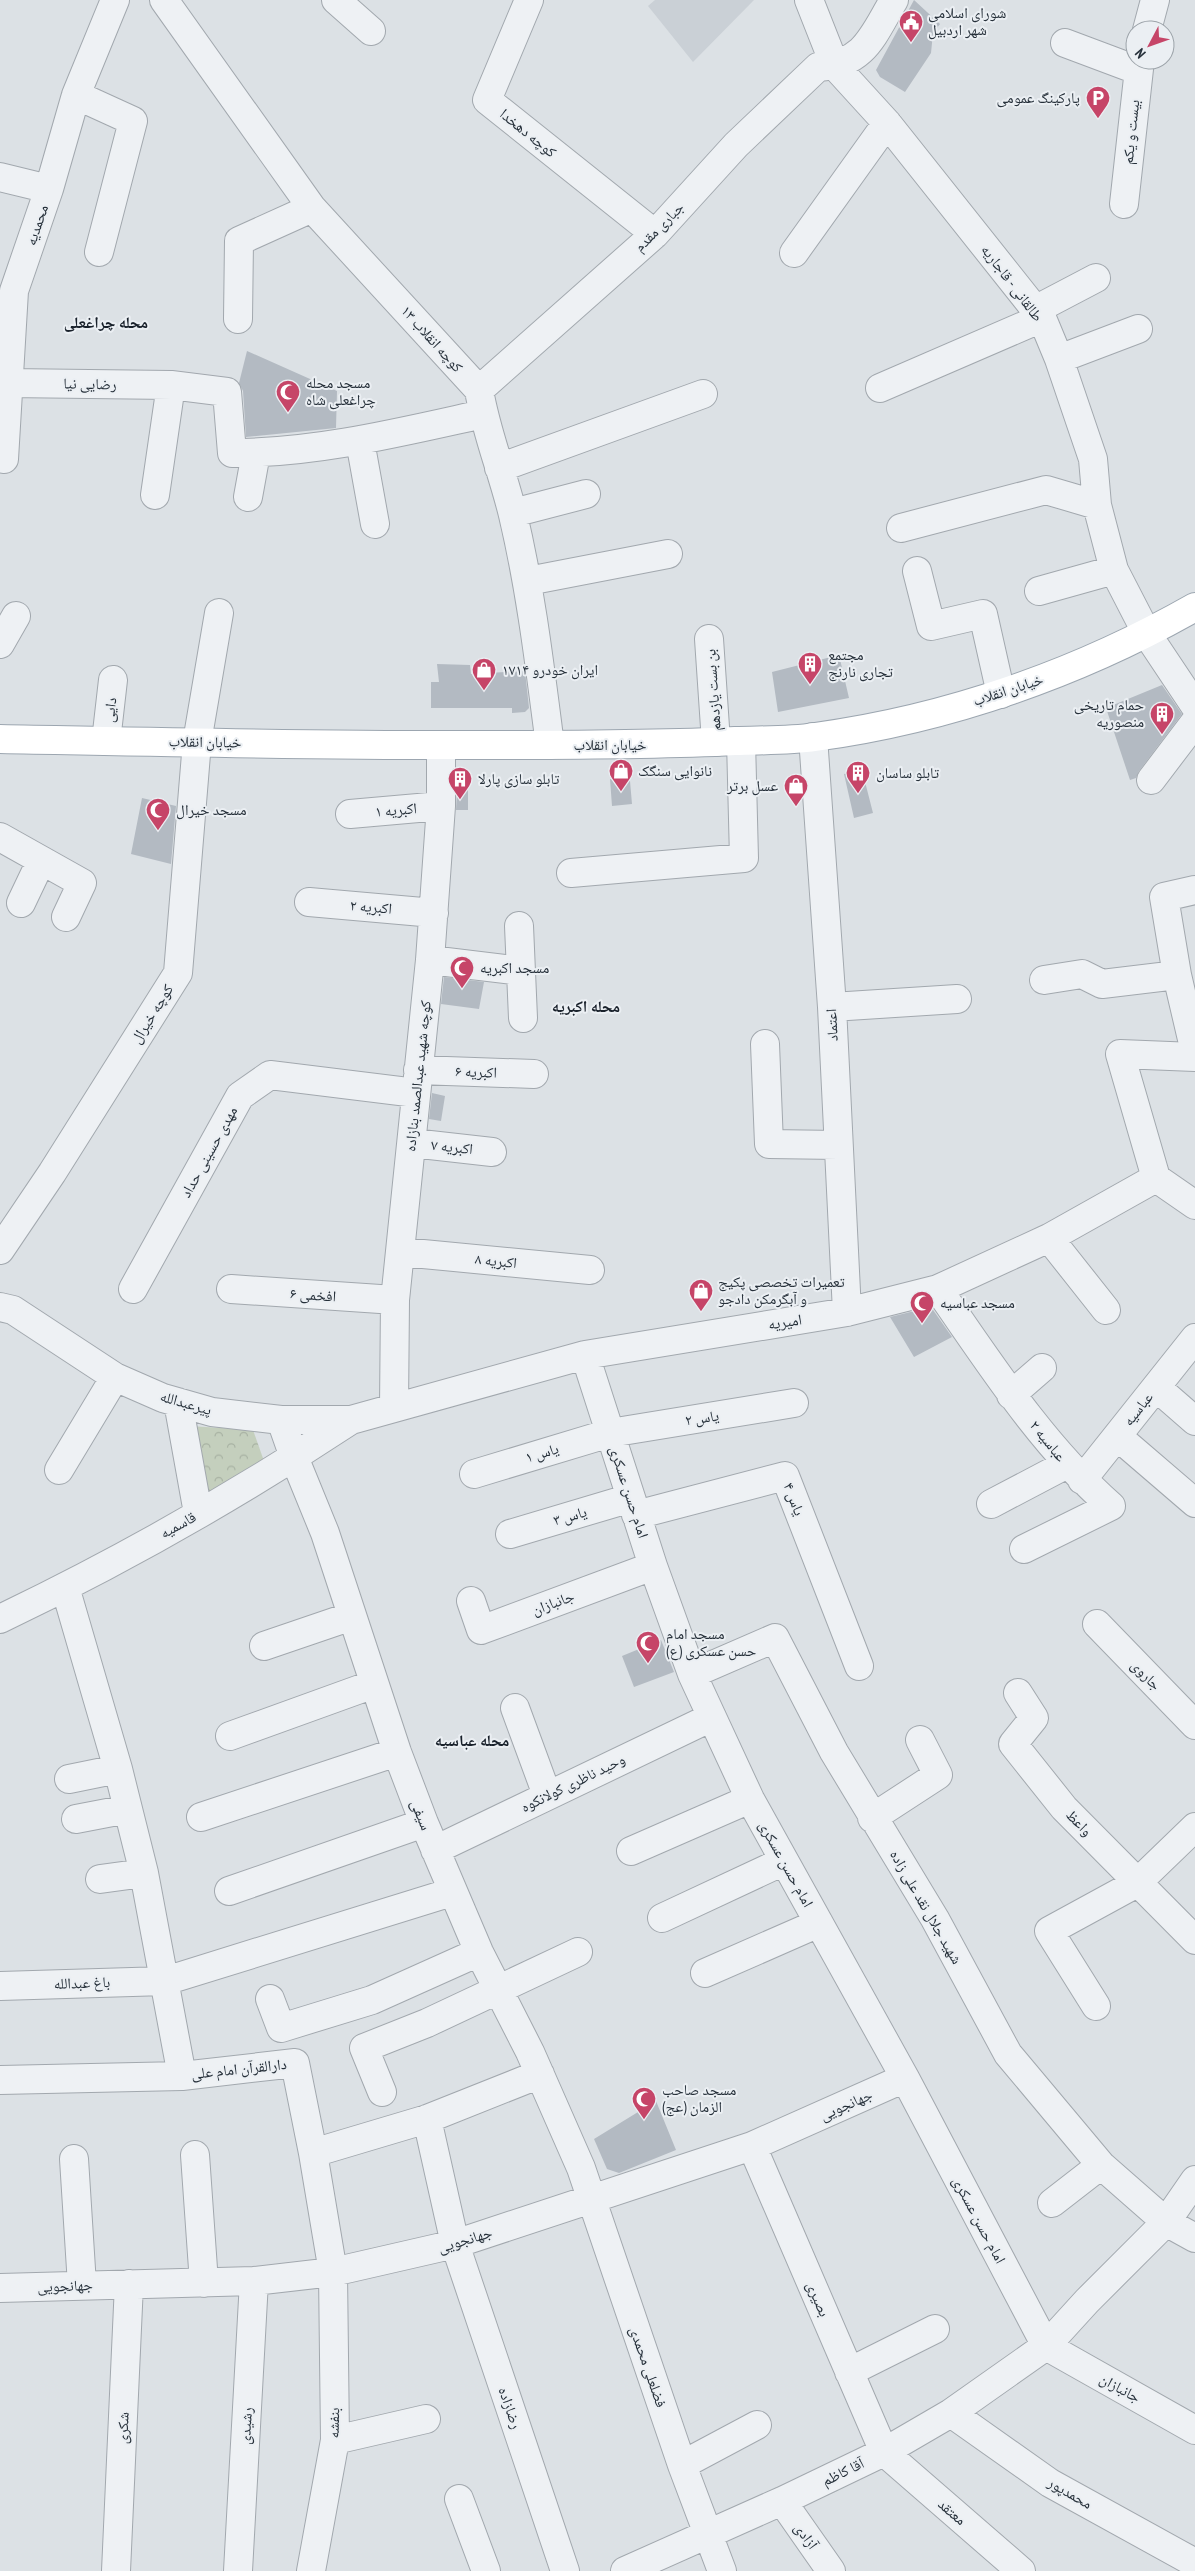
<svg xmlns="http://www.w3.org/2000/svg" width="1195" height="2571" viewBox="0 0 1195 2571" font-family="'PT Sans Narrow','Noto Naskh Arabic',sans-serif">
  <style>
    .built { fill: #cad0d6 }
    .park { fill: url(#park-crowns) }
    .building { fill: #b3bac2 }
    .lines { fill: none; stroke-linecap: round; stroke-linejoin: round }
    .minor-casing { stroke: #a2a8ae; stroke-width: 30 }
    .major-casing { stroke: #9ca6b0; stroke-width: 30 }
    .minor { stroke: #eef1f4; stroke-width: 28 }
    .major { stroke: #fff; stroke-width: 28 }
    .labels { text-anchor: middle; stroke-width: 4; stroke-linejoin: round; paint-order: stroke }
    .poi-label { font-size: 15px; fill: #26303a; stroke: #ebeff3; text-anchor: start }
    .street-label { font-size: 15px; fill: #26303a; stroke: #ebeff3 }
    .neighbourhood-label { font-size: 16px; font-weight: bold; fill: #19212b; stroke: #ebeff3 }
  </style>
  <defs>
    <pattern id="park-crowns" width="20" height="18" patternUnits="userSpaceOnUse" patternTransform="scale(1.25)"><rect width="20" height="18" fill="#c4cfbd"/><path d="M2 6a3 3 0 1 1 6 0M12 15a3 3 0 1 1 6 0" fill="none" stroke="#a8b2a3"/></pattern>
  </defs>
  <rect width="100%" height="100%" fill="#dce1e5"/>
  <path class="built" d="M655 0H754L693 62 648 6Z"/>
  <path class="park" d="M190 1426 253 1430 265 1464 203 1501Z"/>
  <path class="building" d="M914 0 940 24 933 33 931 53 905 92 880 77 876 70Z
    M247 351 337 391 336 428 246 437 243 391 239 383Z
    M839 655 849 698 778 712 772 672Z
    M437 664 470 665 471 674 525 671 529 708 525 712 512 713V708H431V682H439Z
    M1162 685 1182 714 1139 771 1136 778 1130 780 1106 708Z
    M862 770 873 813 854 818 844 774Z
    M610 779 630 781 632 804 612 806Z
    M457 790H468V810H456Z
    M142 798 176 806 171 864 131 854Z
    M444 977 484 982 479 1009 441 1004Z
    M432 1093 445 1096 441 1121 429 1119Z
    M931 1307 952 1337 914 1357 890 1317Z
    M661 1640 674 1672 634 1687 622 1656Z
    M656 2101 676 2150 619 2173 607 2169 594 2139Z"/>
  <g class="lines">
    <defs>
      <path id="minor" d="M164 0 312 208 479 390C486 433 503 473 513 515 531 591 540 668 550 745
        M336 0 371 31
        M529 0 487 100 655 234
        M809 0 835 66 887 123 1042 318 1059 359 1093 459 1097 505 1114 570 1147 634 1195 706
        M1147 30 1155 0
        M1065 43 1137 70
        M76 95 133 121 99 252
        M0 177 49 189
        M1124 204 1140 60
        M794 253 887 123
        M1035 310 1096 278
        M238 319 239 241 312 208
        M1059 359 1138 329
        M8 383 171 385 227 392 232 453C317 453 401 432 483 414
        M880 388 1042 318
        M479 390 655 234 736 145 818 67C865 64 873 35 894 0
        M360 441 375 524
        M4 459 14 291 49 189 76 95 115 0
        M499 468 703 394
        M155 495 171 385
        M248 497 256 453
        M513 513 586 494
        M901 528 1046 490 1097 505
        M917 571 931 626 983 614 1001 694
        M528 581 668 554
        M1039 591 1114 570
        M709 639 716 742
        M0 644 16 616
        M813 737 832 1007 847 1312
        M106 741 113 680
        M1151 780 1195 722
        M350 814 441 806
        M0 837 82 883 66 917
        M571 873 744 858 741 741
        M1195 890 1164 897 1177 975 1195 1052
        M309 902 434 913
        M21 903 41 861
        M519 926 523 1018
        M430 960 521 971
        M1044 980 1082 974 1102 984 1177 975
        M832 1007 957 999
        M765 1044 769 1144 838 1145
        M418 1070 534 1074
        M412 1143 492 1152
        M1156 1178 1120 1054 1195 1057
        M1156 1178 1195 1205
        M1049 1238 1106 1310
        M0 1250 52 1173 178 973 197 742 219 613
        M402 1252 590 1270
        M133 1289 240 1096 270 1075 416 1093
        M231 1289 395 1300
        M938 1289C991 1365 1041 1444 1111 1506L1024 1549
        M0 1307 13 1310 115 1377 163 1398 212 1412 281 1420H351L585 1355 847 1312 938 1289 1049 1238 1156 1178
        M585 1355 653 1566 692 1674 750 1799 905 2078 1046 2346
        M1156 1387 1195 1421
        M1011 1395 1042 1368
        M178 1402 198 1513
        M394 1407 395 1300 430 960 441 806V745
        M281 1420 294 1457 325 1533 397 1752 424 1823 479 1952 530 2052 581 2168 682 2465 722 2571
        M1117 1436 1195 1503
        M59 1470 115 1377
        M474 1474 610 1433 794 1403
        M1082 1480 1195 1338
        M991 1504 1067 1464
        M636 1515 785 1476 859 1666
        M510 1534 631 1498
        M65 1587 118 1769 144 1873 182 2076
        M471 1601 481 1630 653 1566
        M0 1619C121 1561 239 1494 351 1420
        M1097 1624 1195 1725
        M264 1646 352 1616
        M692 1674 775 1638 834 1752 935 1919 1008 2054 1101 2165 1166 2222 1195 2238
        M1018 1693 1034 1718 1013 1744 1064 1808 1195 1940
        M515 1708 547 1795
        M230 1736 374 1684
        M69 1779 118 1769
        M201 1817 397 1752
        M872 1818 938 1775 920 1740
        M76 1819 128 1809
        M435 1850 712 1717
        M631 1851 750 1799
        M100 1879 144 1873
        M229 1891 424 1823
        M662 1918 784 1861
        M705 1973 819 1923
        M0 1986 165 1981 452 1892
        M270 1999 281 2028 372 2000 479 1952
        M1096 2006 1049 1931 1137 1883 1195 1827
        M0 2080 182 2076 295 2063 313 2153 333 2272 335 2440 311 2571
        M382 2092 364 2048 427 2023 578 1952
        M427 2119 455 2244 565 2571
        M752 2146 884 2452 1021 2571
        M313 2153 427 2119 540 2074
        M195 2155 204 2283
        M74 2159 82 2285
        M1052 2203 1101 2165
        M0 2288 254 2281 333 2272 455 2244 752 2146 905 2078
        M1046 2346 1195 2430
        M849 2372 935 2329
        M951 2413 1050 2483 1195 2563
        M335 2440 426 2419
        M682 2465 757 2425
        M459 2499 486 2571
        M782 2501 831 2571
        M116 2571 129 2284
        M238 2571 254 2281
        M625 2571 782 2501 884 2452 951 2413 1046 2346 1087 2301 1166 2222 1195 2180"/>
      <path id="major" d="M0 739C163 742 327 746 490 745 572 745 654 745 735 741 761 740 789 741 815 737 948 719 1079 673 1195 607"/>
    </defs>
    <use href="#minor" class="minor-casing"/>
    <use href="#major" class="major-casing"/>
    <use href="#minor" class="minor"/>
    <use href="#major" class="major"/>
  </g>
  <defs>
    <symbol id="civic-pin" viewBox="-11 -11 22 30"><path d="M0 17L-7.5 6A9.5 9.5 0 1 1 7.5 6Z" fill="#c64568" stroke="#ebeff3"/><path d="M-.6-6.5H3V-4.5H.6V-3L4-1V1h2V6H-6V1h2V-1L-.6-3ZM-1.2 2.5V6h2.4V2.5Z" fill="#fff"/></symbol>
    <symbol id="parking-pin" viewBox="-11 -11 22 30"><path d="M0 17L-7.5 6A9.5 9.5 0 1 1 7.5 6Z" fill="#c64568" stroke="#ebeff3"/><path d="M-3.5-5.5H1a3.5 3.5 0 0 1 0 7H-1V5.5H-3.5ZM-1-3.4V-.6H.8a1.4 1.4 0 0 0 0-2.8Z" fill="#fff"/></symbol>
    <symbol id="mosque-pin" viewBox="-11 -11 22 30"><path d="M0 17L-7.5 6A9.5 9.5 0 1 1 7.5 6Z" fill="#c64568" stroke="#ebeff3"/><path d="M3.5-4.9A6 6 0 1 0 3.5 4.9A5 5 0 1 1 3.5-4.9Z" fill="#fff"/></symbol>
    <symbol id="building-pin" viewBox="-11 -11 22 30"><path d="M0 17L-7.5 6A9.5 9.5 0 1 1 7.5 6Z" fill="#c64568" stroke="#ebeff3"/><path d="M-4-6H4V6H1V3H-1V6H-4ZM-2.5-4.3h1.7v1.8h-1.7ZM.8-4.3h1.7v1.8H.8ZM-2.5-1h1.7V.8h-1.7ZM.8-1h1.7V.8H.8Z" fill="#fff"/></symbol>
    <symbol id="shop-pin" viewBox="-11 -11 22 30"><path d="M0 17L-7.5 6A9.5 9.5 0 1 1 7.5 6Z" fill="#c64568" stroke="#ebeff3"/><path d="M-5-2.5h2.3a2.7 3.5 0 0 1 5.4 0H5L5.5 6h-11ZM-1.5-2.5h3a1.5 2.3 0 0 0-3 0Z" fill="#fff"/></symbol>
  </defs>
  <g fill-rule="evenodd">
    <use href="#civic-pin" x="897" y="8" width="28" height="38"/>
    <use href="#parking-pin" x="1084" y="84" width="28" height="38"/>
    <use href="#mosque-pin" x="274" y="378" width="28" height="38"/>
    <use href="#building-pin" x="796" y="650" width="28" height="38"/>
    <use href="#shop-pin" x="470" y="656" width="28" height="38"/>
    <use href="#building-pin" x="1148" y="700" width="28" height="38"/>
    <use href="#shop-pin" x="607" y="757" width="28" height="38"/>
    <use href="#building-pin" x="844" y="759" width="28" height="38"/>
    <use href="#building-pin" x="446" y="765" width="28" height="38"/>
    <use href="#shop-pin" x="782" y="772" width="28" height="38"/>
    <use href="#mosque-pin" x="144" y="796" width="28" height="38"/>
    <use href="#mosque-pin" x="448" y="954" width="28" height="38"/>
    <use href="#shop-pin" x="687" y="1277" width="28" height="38"/>
    <use href="#mosque-pin" x="908" y="1289" width="28" height="38"/>
    <use href="#mosque-pin" x="634" y="1629" width="28" height="38"/>
    <use href="#mosque-pin" x="630" y="2085" width="28" height="38"/>
  </g>
  <g class="labels">
    <g class="poi-label">
      <text x="928" y="18">شورای اسلامی<tspan x="928" dy="17">شهر اردبیل</tspan></text>
      <text x="1080" y="103" text-anchor="end">پارکینگ عمومی</text>
      <text x="306" y="388">مسجد محله<tspan x="306" dy="17">چراغعلی شاه</tspan></text>
      <text x="828" y="660">مجتمع<tspan x="828" dy="17">تجاری نارنج</tspan></text>
      <text x="502" y="675">ایران خودرو ۱۷۱۴</text>
      <text x="1144" y="710" text-anchor="end">حمام تاریخی<tspan x="1144" dy="17">منصوریه</tspan></text>
      <text x="638" y="776">نانوایی سنگک</text>
      <text x="876" y="778">تابلو ساسان</text>
      <text x="478" y="784">تابلو سازی پارلا</text>
      <text x="778" y="791" text-anchor="end">عسل برتر</text>
      <text x="176" y="815">مسجد خیرال</text>
      <text x="480" y="973">مسجد اکبریه</text>
      <text x="718" y="1287">تعمیرات تخصصی پکیج<tspan x="718" dy="17">و آبگرمکن دادجو</tspan></text>
      <text x="940" y="1308">مسجد عباسیه</text>
      <text x="666" y="1639">مسجد امام<tspan x="666" dy="17">حسن عسکری (ع)</tspan></text>
      <text x="662" y="2095">مسجد صاحب<tspan x="662" dy="17">الزمان (عج)</tspan></text>
    </g>
    <g class="street-label">
      <text transform="translate(1131 132) rotate(-84)" y="5">بیست و یکم</text>
      <text transform="translate(528 133) rotate(39)" y="5">کوچه دهخدا</text>
      <text transform="translate(37 225) rotate(-71)" y="5">محمدیه</text>
      <text transform="translate(659 227) rotate(-45)" y="5">جباری مقدم</text>
      <text transform="translate(1012 283) rotate(53)" y="5">طالقانی - قاجاریه</text>
      <text transform="translate(432 339) rotate(48)" y="5">کوچه انقلاب ۱۳</text>
      <text transform="translate(90 384) rotate(1)" y="5">رضایی نیا</text>
      <text transform="translate(713 690) rotate(-94)" y="5">بن بست یازدهم</text>
      <text transform="translate(1008 690) rotate(-18)" y="5">خیابان انقلاب</text>
      <text transform="translate(110 710) rotate(-83)" y="5">دایی</text>
      <text transform="translate(205 742) rotate(1)" y="5">خیابان انقلاب</text>
      <text x="610" y="750">خیابان انقلاب</text>
      <text transform="translate(396 810) rotate(-5)" y="5">اکبریه ۱</text>
      <text transform="translate(371 907) rotate(5)" y="5">اکبریه ۲</text>
      <text transform="translate(152 1014) rotate(-58)" y="5">کوچه خیرال</text>
      <text transform="translate(832 1025) rotate(-93)" y="5">اعتماد</text>
      <text transform="translate(476 1072) rotate(2)" y="5">اکبریه ۶</text>
      <text transform="translate(418 1076) rotate(-84)" y="5">کوچه شهید عبدالصمد بنازاده</text>
      <text transform="translate(452 1147) rotate(6)" y="5">اکبریه ۷</text>
      <text transform="translate(209 1152) rotate(-61)" y="5">مهدی حسینی حداد</text>
      <text transform="translate(496 1261) rotate(6)" y="5">اکبریه ۸</text>
      <text transform="translate(313 1295) rotate(4)" y="5">افخمی ۶</text>
      <text transform="translate(785 1322) rotate(-9)" y="5">امیریه</text>
      <text transform="translate(186 1403) rotate(16)" y="5">پیرعبدالله</text>
      <text transform="translate(1138 1409) rotate(-52)" y="5">عباسیه</text>
      <text transform="translate(702 1418) rotate(-9)" y="5">یاس ۲</text>
      <text transform="translate(1048 1441) rotate(51)" y="5">عباسیه ۲</text>
      <text transform="translate(542 1453) rotate(-17)" y="5">یاس ۱</text>
      <text transform="translate(629 1492) rotate(72)" y="5">امام حسن عسکری</text>
      <text transform="translate(794 1499) rotate(69)" y="5">یاس ۴</text>
      <text transform="translate(570 1516) rotate(-16)" y="5">یاس ۳</text>
      <text transform="translate(178 1525) rotate(-29)" y="5">قاسمیه</text>
      <text transform="translate(553 1603) rotate(-20)" y="5">جانبازان</text>
      <text transform="translate(1146 1675) rotate(46)" y="5">جاروی</text>
      <text transform="translate(573 1783) rotate(-26)" y="5">وحید ناظری کولانکوه</text>
      <text transform="translate(421 1815) rotate(68)" y="5">سیفی</text>
      <text transform="translate(1079 1823) rotate(46)" y="5">واعظ</text>
      <text transform="translate(786 1864) rotate(61)" y="5">امام حسن عسکری</text>
      <text transform="translate(926 1907) rotate(60)" y="5">شهید جلال نقد علی زاده</text>
      <text transform="translate(82 1983) rotate(-2)" y="5">باغ عبدالله</text>
      <text transform="translate(239 2069) rotate(-6)" y="5">دارالقرآن امام علی</text>
      <text transform="translate(846 2105) rotate(-24)" y="5">جهانجویی</text>
      <text transform="translate(979 2220) rotate(62)" y="5">امام حسن عسکری</text>
      <text transform="translate(465 2240) rotate(-17)" y="5">جهانجویی</text>
      <text transform="translate(65 2286) rotate(-2)" y="5">جهانجویی</text>
      <text transform="translate(818 2299) rotate(67)" y="5">بصیری</text>
      <text transform="translate(648 2367) rotate(71)" y="5">فضلعلی محمدی</text>
      <text transform="translate(1120 2388) rotate(29)" y="5">جانبازان</text>
      <text transform="translate(510 2408) rotate(71)" y="5">رضازاده</text>
      <text transform="translate(334 2423) rotate(-89)" y="5">بنفشه</text>
      <text transform="translate(246 2426) rotate(-87)" y="5">رشیدی</text>
      <text transform="translate(123 2428) rotate(-87)" y="5">شکری</text>
      <text transform="translate(843 2472) rotate(-26)" y="5">آقا کاظم</text>
      <text transform="translate(1070 2493) rotate(30)" y="5">محمدپور</text>
      <text transform="translate(952 2512) rotate(41)" y="5">معتقد</text>
      <text transform="translate(806 2536) rotate(54)" y="5">آزادی</text>
    </g>
    <g class="neighbourhood-label">
      <text x="106" y="328">محله چراغعلی</text>
      <text x="586" y="1012">محله اکبریه</text>
      <text x="472" y="1746">محله عباسیه</text>
    </g>
  </g>
  <g transform="translate(1150 45) rotate(229)"><circle r="24" fill="#ebeff3" stroke="#9ca3a9"/>
  <path d="M0-4L9 19L0 12L-9 19Z" fill="#c64568"/>
  <text y="-8" font-size="14" font-weight="bold" text-anchor="middle" fill="#26303a">N</text>
  </g>
</svg>
